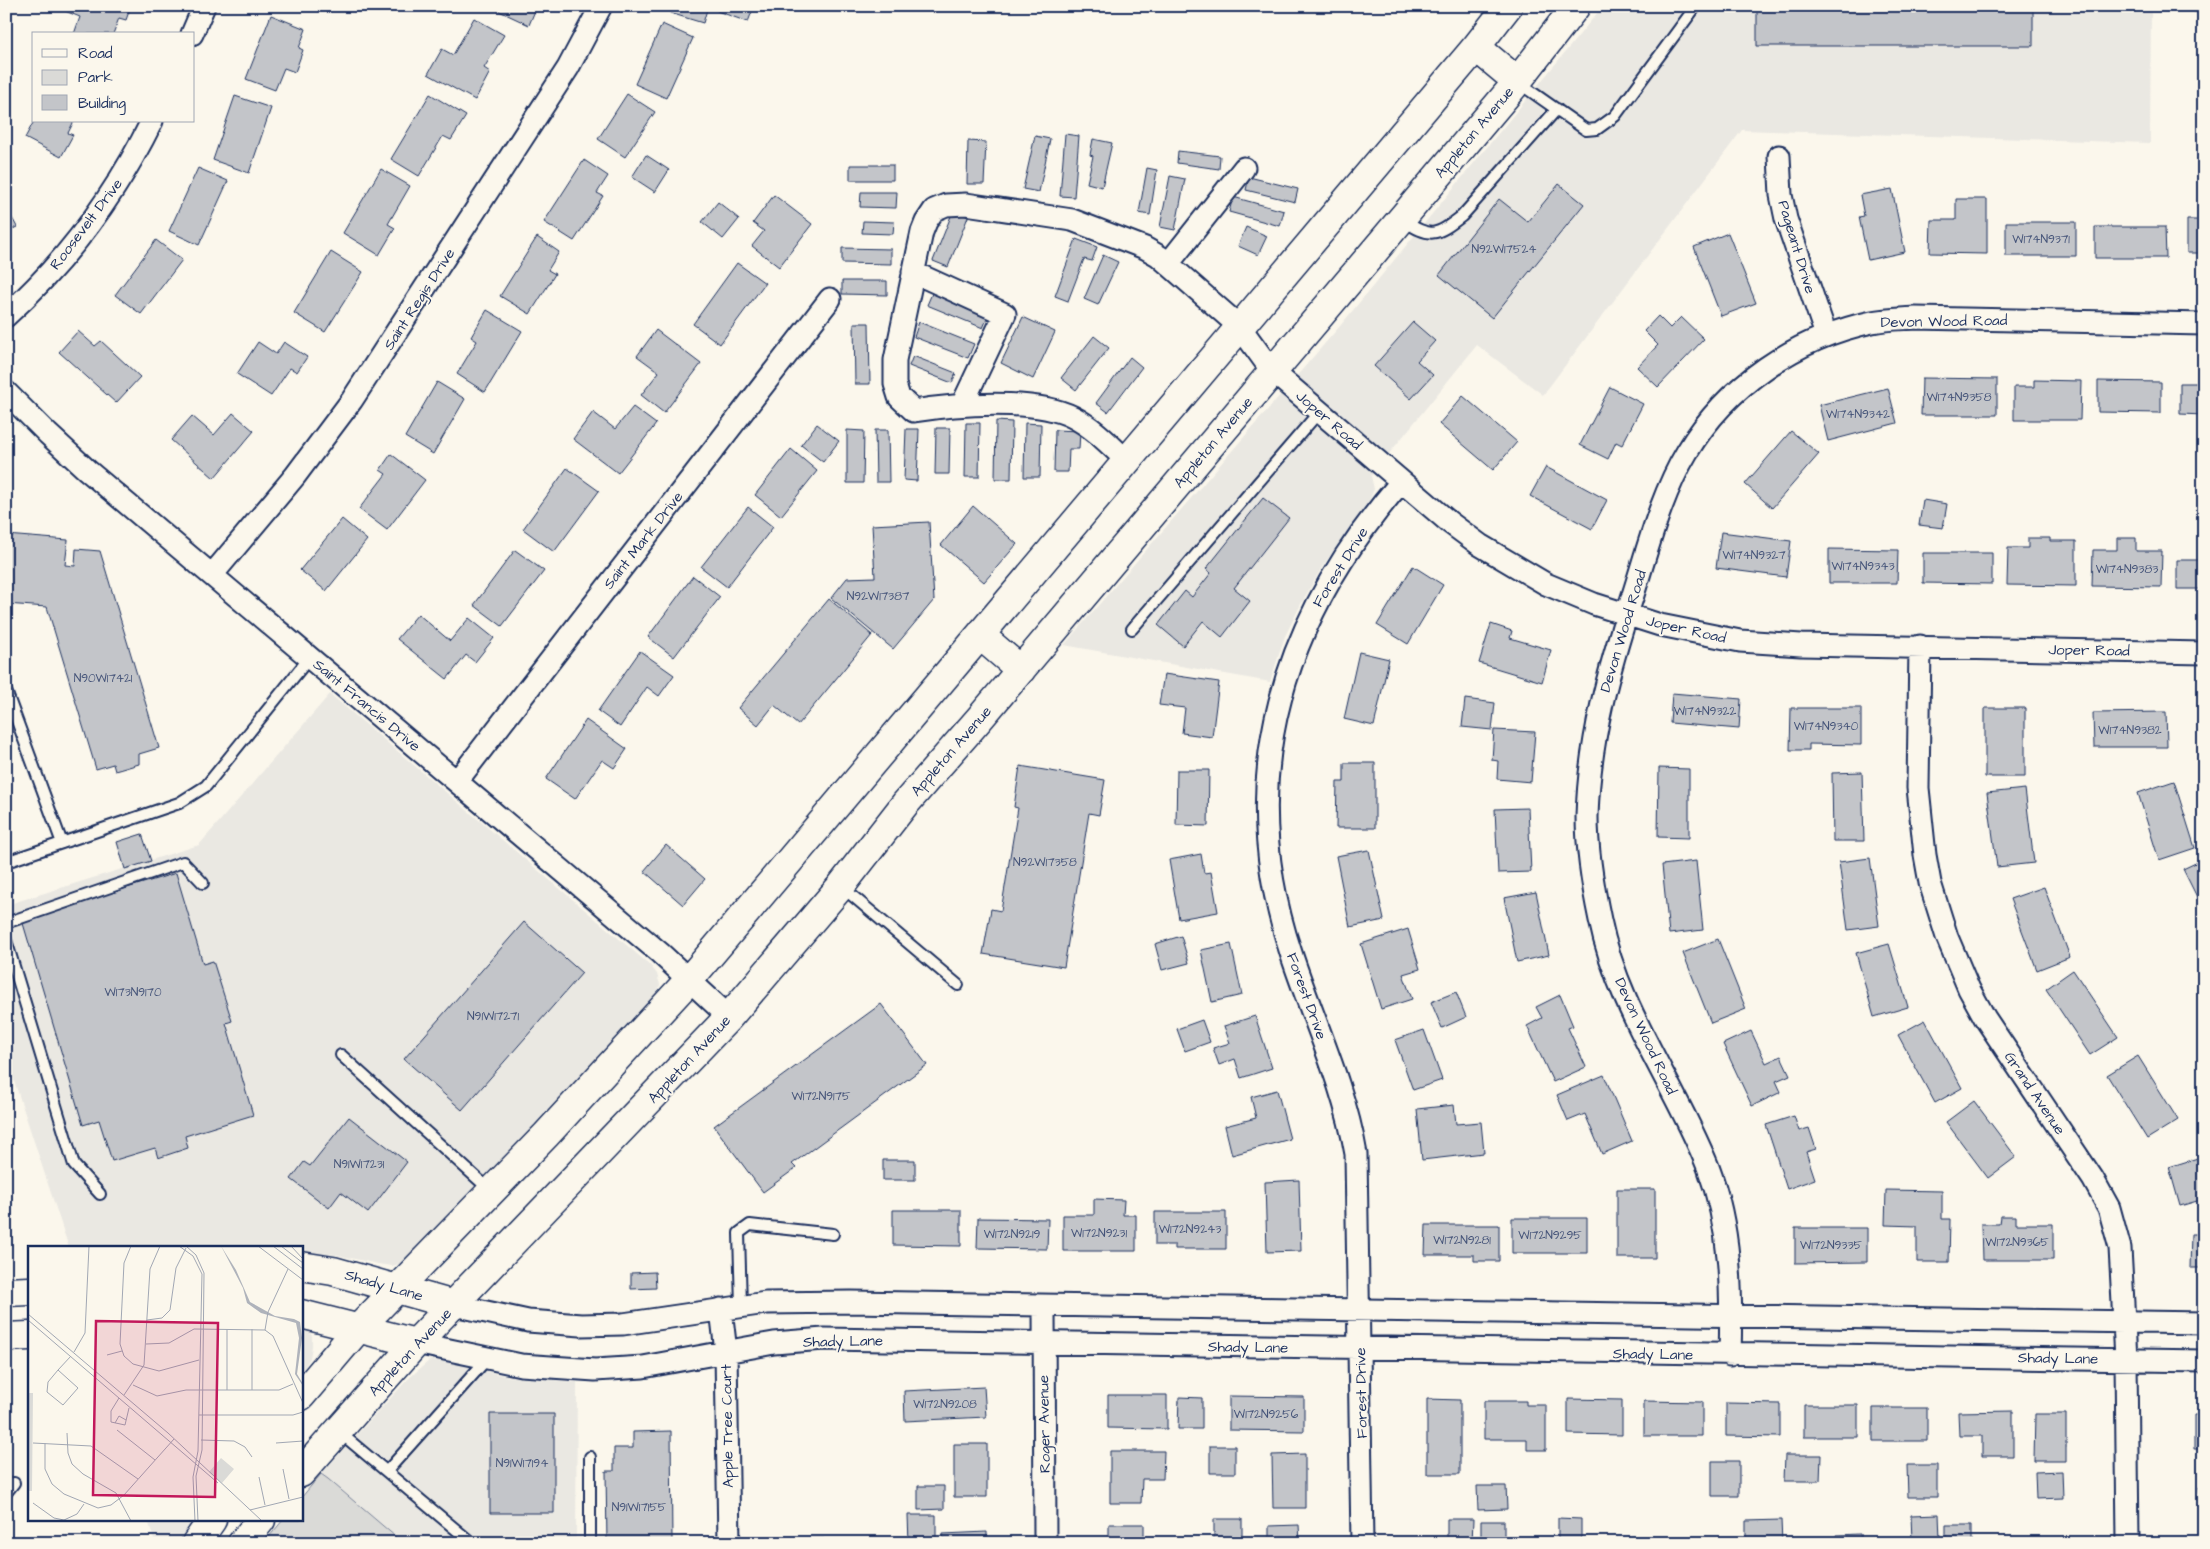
<svg xmlns="http://www.w3.org/2000/svg" width="2210" height="1549" viewBox="0 0 2210 1549" font-family="'Architects Daughter',sans-serif">
  <style>
    .built { fill: #eae8e2 }
    .green { fill: #dadad7; stroke: #7a849a }
    .building { fill: #c3c5c9; stroke: #1b2f5e }
    .lines { fill: none; stroke-linecap: round; stroke-linejoin: round }
    .lane-casing { stroke: #1b2f5e; stroke-width: 14 }
    .street-casing { stroke: #1b2f5e; stroke-width: 25 }
    .secondary-casing { stroke: #1b2f5e; stroke-width: 31 }
    .primary-casing { stroke: #1b2f5e; stroke-width: 31 }
    .lane { stroke: #fbf7ec; stroke-width: 10 }
    .street { stroke: #fbf7ec; stroke-width: 21 }
    .secondary { stroke: #fbf7ec; stroke-width: 28 }
    .primary { stroke: #fbf7ec; stroke-width: 28 }
    .labels { text-anchor: middle; stroke-width: 4; stroke-linejoin: round; paint-order: stroke }
    .number-label { font-size: 12px; fill: #455479 }
    .street-label { font-size: 15px; fill: #1b2f5e; stroke: #fbf7ec }
    .inset-road { fill: none; stroke: #a1a7b3; stroke-width: 1 }
    .view { fill: #c2185b; fill-opacity: 0.15; stroke: #c2185b; stroke-width: 2.5 }
    .inset-edge { fill: none; stroke: #1b2f5e; stroke-width: 2.5 }
  </style>
  <rect width="100%" height="100%" fill="#fbf7ec"/>
  <filter id="ink" filterUnits="userSpaceOnUse"><feTurbulence type="fractalNoise" baseFrequency=".02" numOctaves="2"/><feDisplacementMap in="SourceGraphic" scale="10" xChannelSelector="R" yChannelSelector="G"/><feConvolveMatrix kernelMatrix="1 2 1 2 8 2 1 2 1" color-interpolation-filters="sRGB"/></filter>
  <g filter="url(#ink)">
    <path class="built" d="M1603 6H2151L2150 143 1742 130 1543 395 1477 345 1371 476 1374 489 1369 501 1322 567 1301 604 1285 636 1270 682 1064 645 1340 326Z
      M330 694 650 965 657 974 660 985 656 996 648 1009 414 1254 402 1263 392 1266 378 1264 337 1255 301 1252V1248H69L6 1056V905L199 845Z
      M301 1326 306 1327 312 1336V1346L310 1358 301 1373Z
      M430 1360 455 1363 505 1376 577 1382 576 1543H403L321 1474 408 1379Z
      M148 1520H199L183 1543H155Z"/>
    <path class="green" d="M321 1474 328 1479 403 1543H264L283 1520H301V1498Z"/>
    <path class="building" d="M67 6H131L126 20 119 18 113 34H74L80 17 65 11Z
      M501 6H537L529 25 499 11Z
      M673 6H708L703 23 670 13Z
      M719 6H754L748 22 717 11Z
      M1757 6H2015V9H2033V46H1757Z
      M271 15 306 29 299 48 303 50 295 72 284 68 275 90 246 79Z
      M474 18 504 35 484 68 490 72 475 100 428 74 442 49 453 55Z
      M662 24 693 38 666 98 635 84Z
      M430 94 466 116 451 140 443 136 419 176 391 159Z
      M627 94 655 112 625 157 598 139Z
      M235 96 271 108 249 173 213 160Z
      M34 121H74L68 133 73 135 61 157 25 138Z
      M1065 134 1079 136 1074 197 1060 196Z
      M1035 136 1050 139 1039 192 1023 189Z
      M1093 139 1112 143 1102 187 1087 183 1093 156 1090 155Z
      M968 141 986 142 984 184H967Z
      M1178 151 1220 156 1219 169 1177 163Z
      M646 155 669 170 655 192 632 177Z
      M584 160 608 176 597 193 603 196 574 241 544 222Z
      M850 165H893V180H850Z
      M198 168 228 181 199 245 169 231Z
      M1147 168 1157 170 1150 215 1139 213Z
      M381 169 410 186 388 224 395 228 379 255 343 233Z
      M1170 176 1185 179 1175 230 1160 227Z
      M1249 177 1298 189 1295 202 1246 190Z
      M1559 184 1584 204 1492 318 1439 275 1499 199 1528 222Z
      M1892 189 1905 252 1868 260 1859 217 1864 216 1860 195Z
      M861 192H897L896 208 860 207Z
      M774 195 812 224 779 267 752 246 764 231 753 223Z
      M1233 197 1284 211 1280 226 1229 212Z
      M1956 199H1987V254L1930 253 1931 220H1956Z
      M718 202 739 219 723 239 702 222Z
      M6 207 17 227 6 232Z
      M953 211 968 217 948 267 933 261Z
      M2187 220H2204V253H2187Z
      M863 221 894 222 893 234 862 233Z
      M2006 222H2076V256H2006Z
      M1246 227 1267 236 1258 255 1238 246Z
      M2095 227H2165L2166 258H2095Z
      M1728 233 1756 303 1721 316 1694 247Z
      M537 237 559 252 548 270 555 274 530 314 500 296Z
      M1076 239 1097 247 1092 261 1084 259 1068 301 1055 296Z
      M156 240 182 260 141 314 115 295Z
      M842 248 891 249V264L842 263Z
      M331 252 363 272 325 332 294 313Z
      M1103 255 1118 262 1098 305 1084 299Z
      M737 263 765 283 720 344 693 324Z
      M842 281H887V295L842 294Z
      M933 291 989 314 983 328 927 305Z
      M487 310 522 331 485 392 457 374 477 341 471 337Z
      M1658 316 1670 328 1681 317 1704 339 1658 387 1637 367 1658 345 1644 331Z
      M1023 317 1055 332 1033 379 1001 363Z
      M919 322 974 344 968 358 914 337Z
      M1413 322 1435 341 1417 361 1433 375 1411 399 1374 366Z
      M854 323H869L870 384H855Z
      M656 330 701 364 664 413 641 395 659 372 637 356Z
      M78 331 95 346 101 341 140 377 116 403 59 352Z
      M1094 336 1109 348 1076 390 1061 378Z
      M258 342 276 354 284 342 307 357 297 372 290 368 271 396 237 374Z
      M913 356 956 373 952 383 909 366Z
      M1130 357 1142 367 1108 412 1096 403Z
      M1922 378 1997 379V415H1921Z
      M2034 380 2081 381 2080 420H2014V387H2034Z
      M2098 381 2161 382V413L2098 412Z
      M437 382 465 399 433 454 405 437Z
      M2180 383H2204V415L2180 414Z
      M1610 387 1643 404 1622 445 1616 442 1608 459 1580 445Z
      M1888 388 1897 423 1828 441 1819 405Z
      M1463 396 1517 442 1493 470 1439 424Z
      M633 407 656 424 618 473 573 439 593 412 615 429Z
      M233 413 254 431 214 478 171 440 192 416 214 435Z
      M996 421 1012 422 1011 479H995Z
      M966 423H980L979 477H965Z
      M1025 423 1041 424 1040 477H1024Z
      M817 424 839 441 823 462 801 445Z
      M936 428H950L949 474H935Z
      M906 429H919L917 481 904 480Z
      M847 430 864 431 863 483H847Z
      M875 430H888L889 482H876Z
      M1055 430 1080 431 1079 449H1069L1068 472H1054Z
      M1791 431 1819 454 1772 508 1745 484Z
      M791 449 817 471 781 516 755 495Z
      M391 454 425 480 387 530 359 509 386 474 380 470Z
      M1546 467 1607 500 1592 529 1530 496Z
      M567 468 599 491 554 552 523 529Z
      M1263 498 1289 518 1234 588 1250 601 1222 637 1203 621 1183 646 1158 625 1185 591 1192 597 1211 573 1206 569Z
      M1923 500 1947 504 1943 528 1919 525Z
      M973 506 1017 544 984 582 941 545Z
      M748 507 773 527 727 587 701 567Z
      M342 519 367 540 326 591 300 570Z
      M929 522 934 600 893 649 831 598 847 578 875 577 872 525Z
      M1721 532 1791 541 1786 577 1716 568Z
      M6 535 68 540 65 565 75 566 76 549 100 551 159 748 139 754V764L115 771 113 764 96 769 47 607 6 604Z
      M2028 538H2050V541H2076V586L2007 585 2008 548H2028Z
      M2117 538H2136V551H2162L2161 587 2092 586 2093 550H2117Z
      M1829 549 1898 550 1897 583H1829Z
      M515 550 544 571 502 626 474 605Z
      M1923 553H1992V584L1923 583Z
      M2177 560H2204V589H2177Z
      M1413 566 1443 585 1408 644 1377 625Z
      M693 576 720 597 674 657 648 637Z
      M829 599 872 635 798 725 774 705 758 725 738 708Z
      M418 614 450 641 469 618 494 638 475 662 466 655 447 679 397 639Z
      M1491 624 1512 631 1510 638 1551 650 1542 682 1479 663Z
      M640 651 674 675 659 696 647 687 620 727 598 711Z
      M1359 652 1389 659 1374 726 1344 719Z
      M1164 674 1219 682 1212 737 1182 733 1185 708 1159 705Z
      M1672 693 1741 699 1739 729 1670 723Z
      M1465 699 1495 703 1492 730 1462 727Z
      M1791 708H1861V745L1809 744V750H1790Z
      M1985 708H2025V777H1985Z
      M2166 712 2167 747H2094L2093 713Z
      M586 720 627 749 614 768 602 760 575 799 546 779Z
      M1494 730 1535 732 1531 782 1497 779 1498 761 1492 760Z
      M1344 763H1375V828H1336L1337 782H1344Z
      M1020 766 1105 780 1099 815 1089 813 1064 967 983 954 991 909 1001 911 1018 808 1014 807Z
      M1659 768 1689 769V838L1658 837Z
      M1177 770H1209L1208 826 1176 825Z
      M1862 772 1864 841H1833L1832 773Z
      M2174 781 2195 848 2159 860 2138 793Z
      M2025 789 2034 863 1997 867 1987 793Z
      M1528 808 1531 872 1498 873 1495 809Z
      M142 834 151 861 125 869 117 842Z
      M666 845 705 879 683 905 644 871Z
      M1369 850 1384 920 1350 927 1336 856Z
      M1201 854 1204 873 1211 872 1218 912 1179 919 1169 860Z
      M1870 858 1879 926 1848 930 1839 862Z
      M2204 859V911L2183 869Z
      M1696 861 1703 930 1669 934 1662 865Z
      M176 873 203 964 213 961 232 1021 226 1023 253 1115 185 1136 188 1148 158 1158 155 1148 112 1161 99 1120 83 1125 22 920Z
      M2044 887 2070 957 2037 970 2010 899Z
      M1536 892 1549 955 1517 962 1504 898Z
      M524 922 582 973 462 1110 404 1059Z
      M1408 929 1420 969 1403 974 1412 999 1381 1009 1361 944Z
      M1181 936 1189 963 1162 970 1155 944Z
      M1718 939 1746 1009 1711 1023 1683 953Z
      M1231 944 1242 995 1212 1002 1201 950Z
      M1889 944 1908 1007 1874 1017 1856 953Z
      M2073 970 2118 1037 2090 1055 2046 989Z
      M1456 992 1466 1017 1442 1028 1431 1002Z
      M1560 995 1573 1026 1568 1028 1586 1067 1553 1082 1527 1026 1542 1018 1536 1007Z
      M881 1004 927 1065 792 1164 796 1168 763 1192 714 1126Z
      M1255 1016 1272 1068 1241 1078 1235 1059 1219 1065 1213 1048 1230 1043 1224 1026Z
      M1202 1020 1210 1042 1185 1051 1177 1029Z
      M1925 1020 1962 1088 1935 1103 1898 1035Z
      M1424 1030 1442 1080 1413 1090 1395 1040Z
      M1751 1031 1766 1063 1781 1056 1790 1075 1776 1081 1781 1092 1752 1106 1723 1044Z
      M2138 1056 2178 1120 2147 1139 2107 1075Z
      M1604 1075 1632 1141 1602 1154 1585 1114 1568 1121 1557 1095Z
      M1277 1090 1290 1139 1232 1155 1225 1126 1256 1118 1251 1097Z
      M1974 1101 2016 1157 1988 1178 1946 1122Z
      M1454 1105 1456 1124 1481 1122 1484 1153 1422 1160 1417 1109Z
      M1794 1116 1799 1131 1809 1128 1816 1149 1806 1152 1815 1179 1787 1189 1766 1125Z
      M349 1117 407 1162 368 1213 341 1192 329 1208 291 1179 304 1162 310 1166Z
      M2204 1156V1199L2180 1206 2169 1167Z
      M883 1160H915V1180H883Z
      M1299 1180 1301 1251 1267 1252 1265 1182Z
      M1617 1189H1655V1258H1617Z
      M1886 1190 1942 1191V1219H1950L1949 1262H1917V1226L1885 1225Z
      M1094 1199 1124 1200 1123 1215H1136V1251H1063V1215H1094Z
      M893 1210H961V1246L893 1245Z
      M1155 1212H1226V1249H1175V1245H1155Z
      M2000 1216H2016V1224H2053V1260H1982L1981 1224H1999Z
      M978 1218 1048 1219 1047 1249 977 1248Z
      M1512 1218H1587V1253H1512Z
      M1426 1225H1499V1261H1474V1255H1425Z
      M1795 1228H1867V1262L1795 1263Z
      M2191 1234H2204V1268H2190Z
      M655 1272 656 1288 631 1289V1273Z
      M984 1387 986 1417 905 1421 904 1391Z
      M1108 1395H1167V1429L1108 1428Z
      M1229 1396 1304 1397V1431L1229 1430Z
      M1179 1397 1202 1398V1429H1178Z
      M1427 1399 1460 1400V1474H1427Z
      M1568 1399 1622 1400V1435L1568 1434Z
      M1484 1401H1526V1405H1546V1450H1527V1439H1484Z
      M1644 1401 1702 1402V1436H1644Z
      M1726 1403 1780 1404V1437L1726 1436Z
      M1804 1405H1858V1437H1804Z
      M1873 1408H1927V1441H1873Z
      M2013 1411V1456H1982V1436H1959L1958 1412Z
      M490 1414H554V1513H490Z
      M2035 1414H2066V1461H2034Z
      M2194 1415H2204V1449H2194Z
      M671 1431 672 1543H607L606 1471H614V1448H633V1432Z
      M954 1444H987V1497H954Z
      M1210 1446H1235V1473H1210Z
      M1110 1451H1164L1163 1479H1142L1141 1503H1110Z
      M1305 1454V1508H1273L1272 1455Z
      M1785 1455H1821L1820 1481H1784Z
      M1712 1461H1739V1496H1712Z
      M1907 1465H1937V1497H1908Z
      M2062 1471 2063 1498 2036 1499 2035 1472Z
      M918 1486H944V1509L918 1510Z
      M1477 1486H1506L1507 1509 1478 1510Z
      M2204 1487V1520L2199 1488Z
      M1939 1514 1940 1540 1912 1541 1911 1515Z
      M908 1515H936V1543H909Z
      M1558 1518 1581 1519V1543H1558Z
      M1214 1519H1242V1543H1214Z
      M1447 1519H1473L1472 1543H1447Z
      M1781 1520 1782 1543H1746V1521Z
      M1481 1521H1504V1543H1481Z
      M1109 1524H1144V1543H1109Z
      M1299 1525 1300 1543H1269V1526Z
      M1946 1525H1972V1543H1946Z
      M987 1532V1543H944L943 1534Z
      M1860 1534 1861 1543H1837V1535Z
      M787 1539H824V1543H787Z"/>
    <g class="lines">
      <defs>
        <path id="lane" d="M2197 6 2204 8
          M1519 83 1586 130 1597 129 1615 116 1696 6
          M1402 220C1431 238 1435 237 1462 216L1557 109
          M1132 629 1319 412
          M6 691 62 843
          M6 862 179 803 206 786 310 657
          M842 887 958 985
          M6 923 183 862 203 883
          M6 940 74 1165 100 1194
          M341 1055 490 1190
          M741 1306 739 1233 750 1225 833 1234
          M338 1431 472 1543
          M590 1457V1543
          M387 1471 487 1359
          M6 1493 14 1483"/>
        <path id="street" d="M192 34 204 6
          M1779 156 1781 195 1786 219 1826 335
          M1168 264 1244 168
          M913 272 1005 314 962 405
          M6 316C67 261 116 194 152 121
          M6 392 48 434 87 470 660 953 729 1017
          M1127 461C1111 446 1093 427 1073 417 1036 398 955 404 914 411L899 397 895 384V360L922 232 926 222 934 210 946 205 966 204 1072 220 1145 248 1159 256 1240 327 1272 371 1292 388 1449 522 1480 545 1546 584 1594 604 1660 625 1740 641 1801 645 2204 653
          M212 575 295 476 352 400 568 68 601 6
          M1920 646 1918 788 1925 855 1930 883 1947 937 1969 989 1985 1018 2093 1179 2109 1208 2120 1248 2126 1359 2128 1543
          M457 781 830 299
          M454 1305 528 1321 581 1325 623 1324 766 1303 851 1302 2204 1323
          M1044 1306 1045 1543
          M721 1309 726 1352 729 1543
          M416 1343 521 1365 595 1370 643 1367 774 1343 824 1339 2204 1361
          M1730 1355C1732 1291 1731 1228 1708 1167 1675 1084 1618 1009 1600 920 1593 887 1587 851 1587 817 1589 740 1609 668 1633 595 1648 548 1661 495 1687 452 1727 385 1796 338 1872 322 1886 319 1901 319 1915 318L2204 324
          M1362 1543 1356 1154C1344 1084 1313 1020 1291 953 1232 776 1283 619 1401 482"/>
        <path id="secondary" d="M301 1266 333 1271 454 1305
          M6 1292 29 1291
          M301 1314 416 1343
          M6 1337 29 1336"/>
        <path id="primary" d="M1476 47 1517 81
          M980 635 1021 670
          M301 1396 357 1330 546 1135 689 980 1476 47 1508 6
          M301 1473 416 1343 729 1017 841 886 905 804 980 718 1513 87 1576 6
          M196 1543 212 1520
          M242 1543 261 1520"/>
      </defs>
      <use href="#lane" class="lane-casing"/>
      <use href="#street" class="street-casing"/>
      <use href="#secondary" class="secondary-casing"/>
      <use href="#primary" class="primary-casing"/>
      <use href="#lane" class="lane"/>
      <use href="#street" class="street"/>
      <use href="#secondary" class="secondary"/>
      <use href="#primary" class="primary"/>
    </g>
  </g>
  <g class="labels">
    <g class="number-label">
      <text x="2041" y="243">W174N9371</text>
      <text x="1504" y="253">N92W17524</text>
      <text x="1959" y="401">W174N9358</text>
      <text x="1858" y="418">W174N9342</text>
      <text x="1754" y="559">W174N9327</text>
      <text x="1863" y="570">W174N9343</text>
      <text x="2127" y="573">W174N9383</text>
      <text x="878" y="600">N92W17387</text>
      <text x="103" y="682">N90W17421</text>
      <text x="1705" y="715">W174N9322</text>
      <text x="1826" y="730">W174N9340</text>
      <text x="2130" y="734">W174N9382</text>
      <text x="1045" y="866">N92W17358</text>
      <text x="133" y="996">W173N9170</text>
      <text x="493" y="1020">N91W17271</text>
      <text x="821" y="1100">W172N9175</text>
      <text x="359" y="1168">N91W17231</text>
      <text x="1190" y="1233">W172N9243</text>
      <text x="1099" y="1237">W172N9231</text>
      <text x="1012" y="1238">W172N9219</text>
      <text x="1550" y="1239">W172N9295</text>
      <text x="1462" y="1244">W172N9281</text>
      <text x="2017" y="1246">W172N9365</text>
      <text x="1831" y="1249">W172N9335</text>
      <text x="945" y="1408">W172N9208</text>
      <text x="1266" y="1418">W172N9256</text>
      <text x="522" y="1467">N91W17194</text>
      <text x="639" y="1511">N91W17155</text>
    </g>
    <g class="street-label">
      <text transform="translate(1474 132) rotate(-50)" y="5">Appleton Avenue</text>
      <text transform="translate(86 224) rotate(-53)" y="5">Roosevelt Drive</text>
      <text transform="translate(1797 247) rotate(73)" y="5">Pageant Drive</text>
      <text transform="translate(419 299) rotate(-57)" y="5">Saint Regis Drive</text>
      <text transform="translate(1944 321) rotate(-1)" y="5">Devon Wood Road</text>
      <text transform="translate(1329 420) rotate(41)" y="5">Joper Road</text>
      <text transform="translate(1213 442) rotate(-50)" y="5">Appleton Avenue</text>
      <text transform="translate(643 540) rotate(-52)" y="5">Saint Mark Drive</text>
      <text transform="translate(1340 567) rotate(-58)" y="5">Forest Drive</text>
      <text transform="translate(1686 629) rotate(13)" y="5">Joper Road</text>
      <text transform="translate(1623 631) rotate(-73)" y="5">Devon Wood Road</text>
      <text transform="translate(2089 650) rotate(1)" y="5">Joper Road</text>
      <text transform="translate(367 705) rotate(40)" y="5">Saint Francis Drive</text>
      <text transform="translate(951 751) rotate(-49)" y="5">Appleton Avenue</text>
      <text transform="translate(1307 996) rotate(70)" y="5">Forest Drive</text>
      <text transform="translate(1646 1036) rotate(65)" y="5">Devon Wood Road</text>
      <text transform="translate(689 1059) rotate(-47)" y="5">Appleton Avenue</text>
      <text transform="translate(2035 1093) rotate(56)" y="5">Grand Avenue</text>
      <text transform="translate(384 1285) rotate(16)" y="5">Shady Lane</text>
      <text transform="translate(843 1341) rotate(-1)" y="5">Shady Lane</text>
      <text transform="translate(1248 1347) rotate(1)" y="5">Shady Lane</text>
      <text transform="translate(410 1352) rotate(-47)" y="5">Appleton Avenue</text>
      <text transform="translate(1653 1354) rotate(1)" y="5">Shady Lane</text>
      <text transform="translate(2058 1358) rotate(1)" y="5">Shady Lane</text>
      <text transform="translate(1361 1393) rotate(-91)" y="5">Forest Drive</text>
      <text transform="translate(1044 1424) rotate(-91)" y="5">Roger Avenue</text>
      <text transform="translate(727 1426) rotate(-91)" y="5">Apple Tree Court</text>
    </g>
  </g>
  <g transform="translate(28 1246)">
    <rect width="275" height="275" fill="#fbf7ec"/>
    <path d="M0 147H5L4 245H0ZM193 212 206 223 194 237 181 226Z" fill="#dadad7"/>
    <path d="M193 0 208 24 222 56 247 70 266 73 272 76 274 92 269 128 275 138V140L267 128 271 92 268 77 233 67 219 57 215 42Z" fill="#afb3bb"/>
    <path class="inset-road" d="M103 0 96 17 92 98 96 110 105 118 131 125 171 114M151 0 165 10 174 28 170 205 165 231 167 275M158 0 168 9 176 27 174 204 168 230 170 275M230 0 275 34M245 0 275 23M253 0 275 17M263 0 275 13M0 68 140 187 234 275M0 74 190 237M119 74 134 72 142 64 148 22 158 2M237 84 240 66 260 23M118 98 141 97 166 83 237 84 245 90 275 157M46 106 57 87 61 0M79 109 94 105M30 124 43 110M30 124 50 142 35 159 19 146 20 136ZM105 139 129 150 158 144H251L265 138M199 144V83M224 144V83M96 149 116 119 122 23 132 0M91 152 83 165V176L97 179 101 162M171 169H265L275 166M87 177 91 170 98 174M89 184 127 214M39 187 40 207 44 218 55 228 88 247 103 275M173 194 206 195 217 201 224 211M5 197 63 200 110 233M17 197V223L24 238 36 248 70 262 83 259 96 249 146 193M248 197 275 195M255 223 261 253M231 231 237 259M5 257 26 272 36 274 49 268 56 258M222 264 275 251"/>
    <path class="view" d="M68 75 190 77 187 251 65 249Z"/>
    <rect width="275" height="275" class="inset-edge"/>
  </g>
  <rect width="2210" height="1549" fill="none" stroke="#fbf7ec" stroke-width="25"/>
  <rect x="12" y="12" width="2185" height="1524" fill="none" stroke="#1b2f5e" stroke-width="2" filter="url(#ink)"/>
  <rect x="32" y="32" width="162" height="90" fill="#fbf7ec" stroke="#a1a7b3"/>
  <rect x="42" y="49" width="25" height="8" fill="#fbf7ec" stroke="#a1a7b3"/>
  <text x="78" y="58" font-size="15" fill="#1b2f5e">Road</text>
  <rect x="42" y="70" width="25" height="15" fill="#dadad7" stroke="#a1a7b3"/>
  <text x="78" y="82" font-size="15" fill="#1b2f5e">Park</text>
  <rect x="42" y="95" width="25" height="15" fill="#c3c5c9" stroke="#a1a7b3"/>
  <text x="78" y="108" font-size="15" fill="#1b2f5e">Building</text>
</svg>
